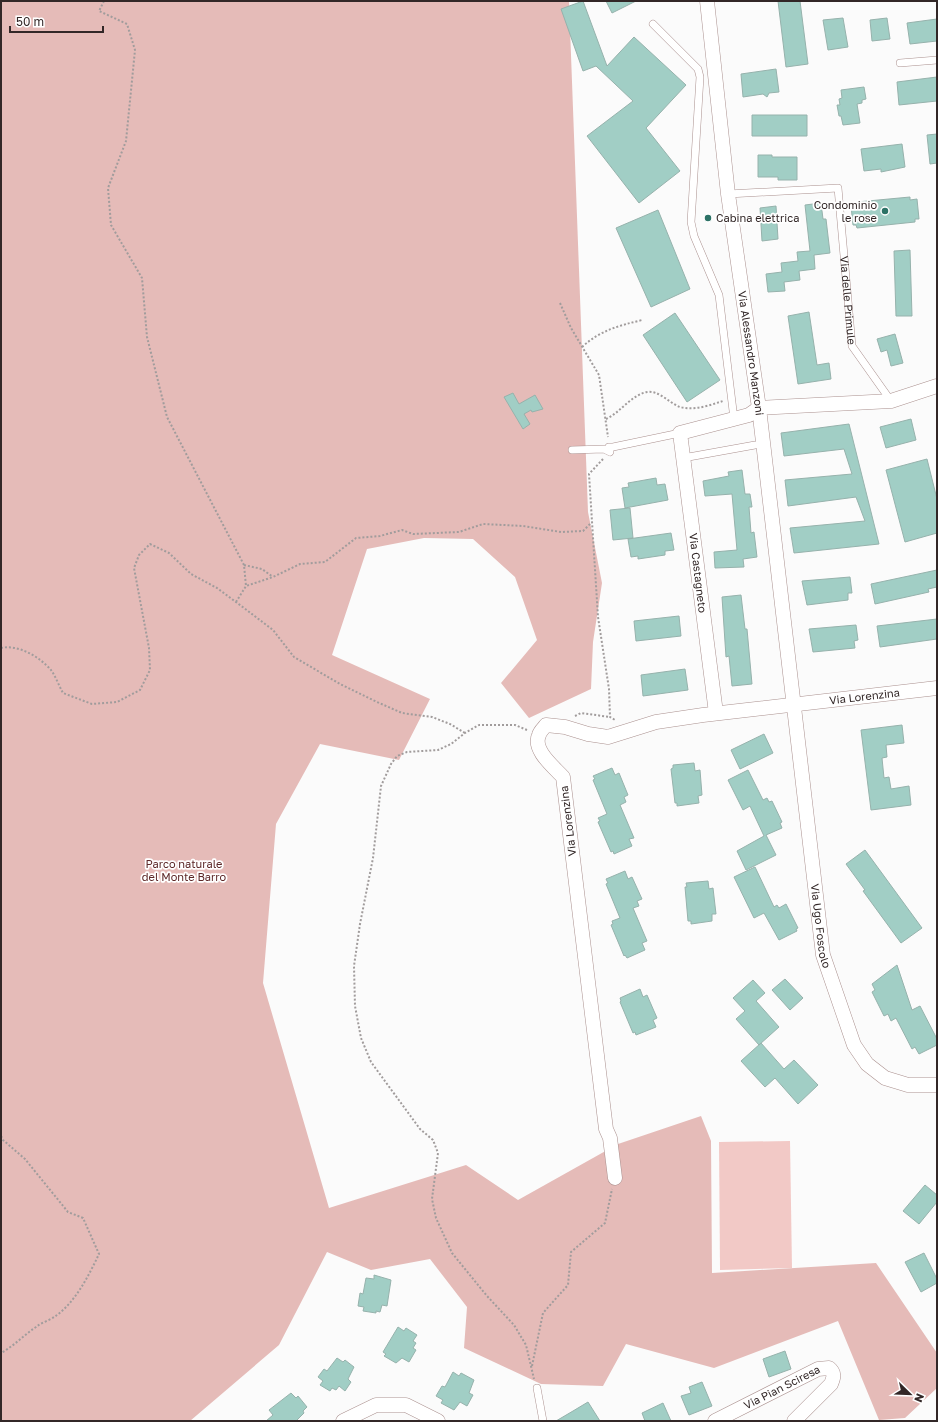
<svg xmlns="http://www.w3.org/2000/svg" width="938" height="1422" viewBox="0 0 938 1422" font-family="'Golos Text',sans-serif">
  <style>
    .green { fill: #f2c9c6 }
    .forest { fill: #e5bbb8 }
    .building { fill: #a1cec5; stroke: #96b2ac }
    .lines { fill: none; stroke-linecap: round; stroke-linejoin: round }
    .service-casing { stroke: #ab918f; stroke-width: 8 }
    .minor-casing { stroke: #ab918f; stroke-width: 15 }
    .path { stroke: #a19c9c; stroke-width: 2; stroke-dasharray: 2 2; stroke-linecap: butt }
    .service { stroke: #fff; stroke-width: 7 }
    .minor { stroke: #fff; stroke-width: 14 }
    .poi-dot { fill: #2c7266; stroke: #fff; stroke-width: 1.5 }
    .labels { text-anchor: middle; stroke-width: 3.5; stroke-linejoin: round; paint-order: stroke }
    .poi-label { font-size: 11px; fill: #322727; stroke: #fff; text-anchor: end }
    .street-label { font-size: 11px; fill: #322727; stroke: #fff }
    .park-label { font-size: 11px; fill: #5d2828; stroke: #fff }
  </style>
  <rect width="100%" height="100%" fill="#fbfbfb"/>
  <path class="green" d="M790 1141 792 1268 720 1270 719 1142Z"/>
  <path class="forest" d="M1 1H569L588 512 602 583 593 642 591 689 529 718 501 683 537 640 515 577 473 539 424 538 367 549 332 655 430 699 399 760 320 744 276 824 263 983 329 1208 466 1165 518 1200 618 1144 701 1116 711 1141 712 1273 876 1263 937 1353V1388L905 1418 879 1420 838 1321 714 1368 626 1344 603 1386 541 1384 464 1348 467 1307 430 1259 371 1270 327 1252 279 1345 190 1421H1Z"/>
  <path class="building" d="M583 1 607 66 634 37 686 85 646 128 680 171 639 203 587 136 633 101 596 66 583 71 561 9Z
    M606 1H636L612 13Z
    M778 1H800L808 64 786 67Z
    M843 18 848 47 828 50 823 20Z
    M887 18 890 39 872 41 870 20Z
    M937 19V41L910 44 907 23Z
    M776 69 779 92 769 93 767 97 763 94 743 97 741 74Z
    M937 77V101L899 105 897 82Z
    M864 87 866 99 862 100V103L857 104 860 123 843 125 841 116H839L837 105H840L839 99 842 98 841 90Z
    M752 115H807V136H752Z
    M937 134V163L930 164 927 135Z
    M902 144 905 167 881 172V169L864 171 861 149Z
    M758 155H772V157H797V180H778V177H758Z
    M910 197V200L917 199 919 219H915V222L857 228 856 225H853L851 206 857 205V202Z
    M821 203 823 219H826L830 253 814 255 815 269 799 271 800 280 784 282 785 291 768 292 766 274 782 272 781 263 798 261 797 252 810 251 805 205Z
    M776 206 778 239 762 241 760 208Z
    M658 210 690 289 651 307 616 228Z
    M910 250 912 316H896L894 251Z
    M809 312 817 365 829 363 831 379 798 384 788 316Z
    M675 313 720 380 687 402 643 335Z
    M895 334 903 363 891 366 887 350 881 352 877 339Z
    M513 393 519 404 535 395 543 409 532 412 531 410 524 414 530 424 523 429 504 397Z
    M911 419 916 440 886 448 880 427Z
    M849 424 879 544 794 553 790 528 865 521 856 497 788 506 785 480 852 474 844 449 784 456 781 433Z
    M927 459 937 499V533L905 542 886 470Z
    M742 470 745 494H750L752 507H749L751 533 754 532 757 557 743 559 744 567 715 568 714 552 737 550 732 494 705 496 703 481 729 476 728 472Z
    M656 478 657 485 665 484 668 500 625 508 622 488 629 487 628 483Z
    M630 508 633 538 613 540 610 510Z
    M671 533 674 550 665 551V555L638 559V556L631 557 628 539Z
    M937 570V587L928 589 929 592 875 604 871 584Z
    M850 577 852 593H848V600L807 605 802 581Z
    M741 595 745 629H747L752 684 732 686 729 656 726 657 722 597Z
    M679 616 681 636 636 641 634 621Z
    M937 619V639L880 647 877 626Z
    M856 625 858 640 854 641 855 648 813 652 809 629Z
    M685 669 688 690 643 696 641 675Z
    M902 725 904 743 886 745 887 757 882 758 884 778 889 777 891 789 909 786 911 805 871 810 861 730Z
    M764 734 773 753 740 769 731 750Z
    M694 763 695 771 700 770 702 795 698 796 699 803 677 806V803H675L671 769 673 768V765Z
    M612 768 615 775 619 773 628 795 624 797 626 802 620 805 634 838 629 839 632 846 614 854 613 851 611 852 598 822 600 821 598 818 607 814 593 780 595 779 593 776Z
    M748 770 763 800 767 798 769 802 772 801 782 822 780 823 782 828 766 835 776 855 746 870 737 851 764 836 750 806 743 810 728 780Z
    M865 850 922 928 901 943 863 891 865 890 846 864Z
    M755 867 774 907 777 905 779 908 786 904 798 928 796 929 797 931 779 940 764 913 754 918 734 877Z
    M625 871 628 879 632 877 642 899 637 901 639 906 633 908 647 941 642 943 645 950 627 958 625 955 624 956 611 925 613 924 612 921 620 918 606 884 608 883 606 879Z
    M708 881 709 889 713 888 716 914H712V921L691 924V921H688L685 887H687L686 883Z
    M897 965 912 1010 920 1006 937 1039V1045L919 1054 915 1047 912 1049 896 1018 891 1021 888 1014 884 1016 872 992 875 990 872 984Z
    M785 979 803 998 790 1010 772 990Z
    M753 980 765 993 756 1001 779 1027 759 1045 736 1019 745 1011 733 998Z
    M640 989 643 997 647 995 657 1018 653 1020 656 1027 636 1035 635 1032 633 1033 620 1002 621 1001 620 998Z
    M761 1043 784 1069 794 1060 818 1085 798 1104 775 1078 765 1087 741 1061Z
    M925 1185 937 1195V1202L919 1224 903 1211Z
    M924 1253 937 1279V1283L921 1292 905 1262Z
    M374 1275 391 1280 387 1306 382 1305 380 1312 376 1311V1313L363 1311 364 1307 358 1306 360 1293 363 1294 366 1278 374 1279Z
    M398 1327 404 1331 406 1328 417 1335 413 1341 416 1343 413 1348 416 1350 409 1362 402 1358 396 1363 384 1356 386 1354 383 1352Z
    M785 1351 791 1369 769 1377 763 1359Z
    M337 1358 343 1362 345 1360 354 1367 348 1379 351 1382 345 1391 339 1386 336 1390 332 1388 330 1391 320 1385 323 1381 318 1377 324 1369 327 1371Z
    M453 1372 459 1376 461 1373 474 1380 469 1393 473 1395 467 1406 460 1402 454 1410 441 1403 443 1400 436 1396 442 1386 445 1387Z
    M702 1382 712 1406 689 1415 681 1396 691 1393 689 1387Z
    M291 1393 296 1398 298 1396 307 1407 303 1411 304 1413 296 1421H266L273 1415 269 1410Z
    M588 1402 600 1421H556L573 1411Z
    M663 1403 671 1421H645L642 1413Z"/>
  <g class="lines">
    <defs>
      <g id="service">
        <path d="M653 24 698 69 700 77 691 222 694 236 719 295 734 419"/>
        <path d="M900 63 937 60"/>
        <path id="s1" d="M728 194 838 188 852 346 891 401"/>
        <path d="M572 450 604 449 610 452 609 447H613L680 433"/>
        <path d="M683 458 755 445"/>
        <path d="M537 1388 543 1421"/>
      </g>
      <g id="minor">
        <path id="s2" d="M707 1 728 194 759 408 823 955 854 1045 867 1064 885 1078 908 1085H937"/>
        <path d="M759 408 891 401 937 386"/>
        <path d="M716 713 680 433 749 415 759 408"/>
        <path id="s3" d="M615 1178 610 1138 606 1129 563 777C554 767 532 750 539 735 540 731 544 728 546 725L565 727 588 734 608 737 656 722 703 715 937 688"/>
        <path d="M343 1421 376 1405H406L438 1421"/>
        <path id="s4" d="M715 1421 818 1369 829 1368C835 1373 834 1377 831 1384L794 1421"/>
      </g>
    </defs>
    <use href="#service" class="service-casing"/>
    <use href="#minor" class="minor-casing"/>
    <path class="path" d="M104 1 99 11 127 24 135 50 126 141 108 188 111 225 142 278 147 337 167 417 244 565 246 586
      M560 303 571 328 599 375 608 437
      M582 347C601 330 618 326 642 320
      M606 419C620 413 631 395 647 392 659 390 669 403 680 407 695 411 710 405 723 401
      M603 459 589 474 598 617 609 689 610 717 615 720
      M244 565 262 569 273 577
      M236 602 246 586 273 577 300 564 325 562 356 538 380 536 402 530 413 534 459 532 483 524 523 526 561 532 583 531 592 522
      M1 648C18 644 40 657 51 670 56 677 59 686 63 693L92 704 117 702 140 690 150 670 149 648 134 568 139 555 150 544 169 553 191 574 217 588 244 608 273 630 294 657 340 684 377 702 402 713 432 717 450 724 465 733
      M575 716 581 713 610 717
      M527 730 515 725H479L465 733 451 744 438 750 407 752 397 756 391 764 381 786 373 858 360 924 354 966 355 1006 361 1038 371 1062 420 1129 433 1140 438 1153 432 1199 436 1218 452 1253 487 1296 514 1325 526 1345 534 1379
      M1 1136 3 1140 25 1159 68 1212 83 1218 99 1254C89 1275 76 1301 57 1315 51 1320 42 1322 36 1327 24 1335 14 1346 1 1353
      M532 1366 543 1313 568 1285 571 1252 605 1223 612 1189"/>
    <use href="#service" class="service"/>
    <use href="#minor" class="minor"/>
  </g>
  <g class="poi-dot">
    <circle cx="885" cy="211" r="4"/>
    <circle cx="708" cy="218" r="4"/>
  </g>
  <g class="labels">
    <g class="poi-label">
      <text x="877" y="209">Condominio<tspan x="877" dy="13">le rose</tspan></text>
      <text x="716" y="222" text-anchor="start">Cabina elettrica</text>
    </g>
    <g class="street-label">
      <text dy="4" stroke="none"><textPath href="#s1" startOffset="223">Via delle Primule</textPath></text>
      <text dy="4" stroke="none"><textPath href="#s2" startOffset="355">Via Alessandro Manzoni</textPath></text>
      <text transform="translate(698 573) rotate(83)" y="4">Via Castagneto</text>
      <text dy="4" stroke="none"><textPath href="#s3" startOffset="792">Via Lorenzina</textPath></text>
      <text transform="translate(568 821) rotate(-97)" y="4">Via Lorenzina</text>
      <text dy="4" stroke="none"><textPath href="#s2" startOffset="932">Via Ugo Foscolo</textPath></text>
      <text dy="4" stroke="none"><textPath href="#s4" startOffset="75">Via Pian Sciresa</textPath></text>
    </g>
    <g class="park-label">
      <text x="184" y="868">Parco naturale<tspan x="184" dy="13">del Monte Barro</tspan></text>
    </g>
  </g>
  <rect width="938" height="1422" fill="none" stroke="#322727" stroke-width="4"/>
  <g transform="translate(910 1394) rotate(113)" stroke="#ffffff" stroke-width="3" paint-order="stroke">
  <path d="M0-3L7 15L0 10L-7 15Z" fill="#322727"/>
  <text y="-6" font-size="11" font-weight="bold" text-anchor="middle" fill="#322727">N</text>
  </g>
  <path d="M10 26v6h93v-6" fill="none" stroke="#322727" stroke-width="2"/>
  <text x="16" y="26" font-size="12" fill="#322727" stroke="#ffffff" stroke-width="3" paint-order="stroke">50 m</text>
</svg>
